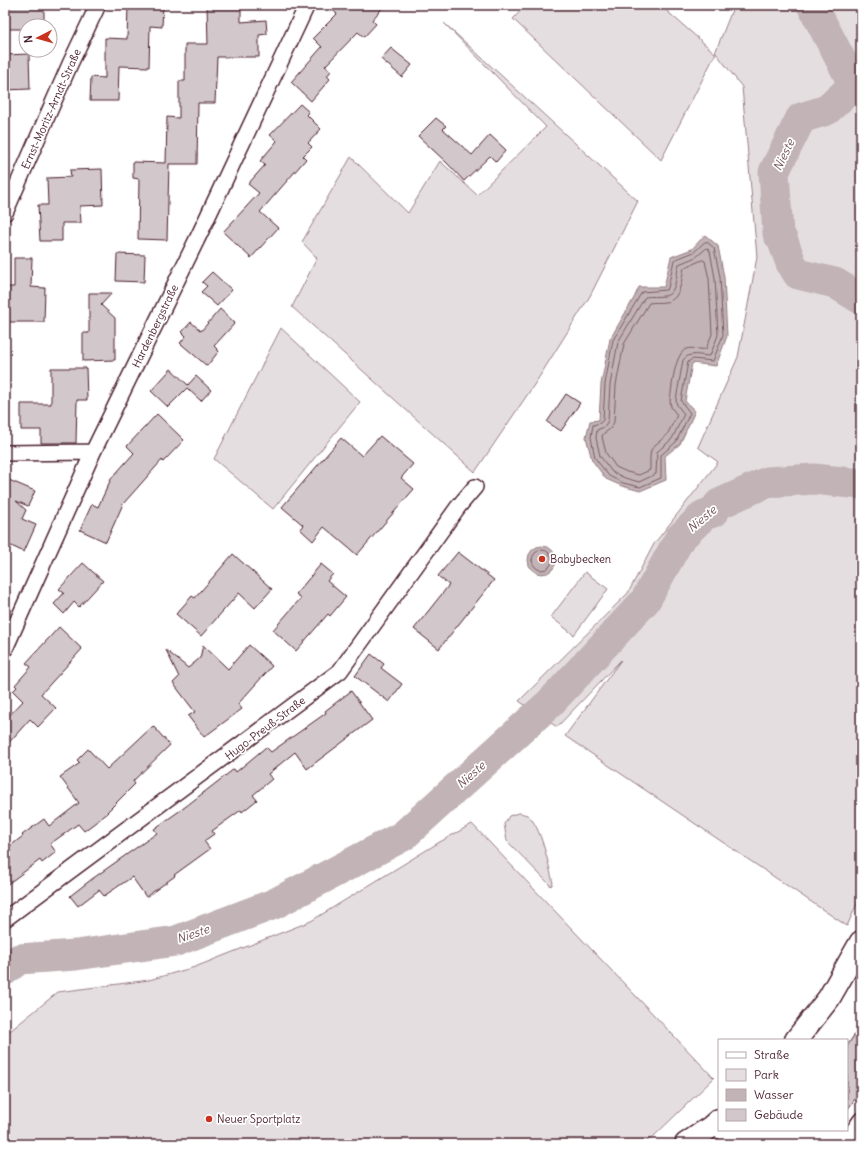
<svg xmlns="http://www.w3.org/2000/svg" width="866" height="1149" viewBox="0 0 866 1149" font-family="Delius,sans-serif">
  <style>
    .green { fill: #e5dee0; stroke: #987e86 }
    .water { fill: #c1b3b6; stroke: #91787e }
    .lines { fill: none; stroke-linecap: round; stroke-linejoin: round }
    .shore { stroke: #7a5a63; stroke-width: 1 }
    .river { stroke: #c1b3b6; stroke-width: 31 }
    .building { fill: #d2c7cb; stroke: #4a1f2b }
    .street-casing { stroke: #4a1f2b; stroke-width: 18 }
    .secondary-casing { stroke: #4a1f2b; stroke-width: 25 }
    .street { stroke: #fff; stroke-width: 15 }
    .secondary { stroke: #fff; stroke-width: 22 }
    .poi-dot { fill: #c8321e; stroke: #fff; stroke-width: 1.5 }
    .labels { text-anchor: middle; stroke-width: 3.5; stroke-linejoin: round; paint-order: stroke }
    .street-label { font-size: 11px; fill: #4a1f2b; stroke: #fff }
    .poi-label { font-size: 11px; fill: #4a1f2b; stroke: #fff; text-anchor: start }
    .water-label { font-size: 12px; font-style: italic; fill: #74535c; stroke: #fff }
  </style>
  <rect width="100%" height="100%" fill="#fff"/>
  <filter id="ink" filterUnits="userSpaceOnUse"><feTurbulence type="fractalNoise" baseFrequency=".025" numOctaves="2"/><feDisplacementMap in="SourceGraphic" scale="8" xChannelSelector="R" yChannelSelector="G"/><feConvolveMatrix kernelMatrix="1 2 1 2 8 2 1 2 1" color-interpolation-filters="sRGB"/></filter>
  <g filter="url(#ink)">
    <path class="green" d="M526 5H660L715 53 734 5H861V895L847 926 565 736 621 660 557 727 519 701 628 593 654 544 718 462 698 447 738 357 757 257 742 87 716 53 661 160 513 19Z
      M444 23 638 201 590 296 536 382 475 472 292 307 317 258 302 242 351 157 408 213 440 161 477 195 546 127Z
      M281 328 360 402 273 509 214 459Z
      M585 572 608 589 574 635 551 617Z
      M518 813C521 813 524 814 527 815 541 824 549 867 553 883L551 886 507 841 504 824 509 816Z
      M472 824 714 1078 653 1137 642 1144H5V1035L58 992 149 980 195 967 311 921 438 843Z"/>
    <path class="water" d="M705 235 718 246 724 277 727 336 716 366 692 363 685 401 695 411 680 444 665 456 666 480 640 491 622 486 606 479 592 460 586 437 590 421 599 420 601 384 610 339 634 298 639 287H664L671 257 692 249Z
      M528 560a14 14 0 1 1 28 0a14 14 0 1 1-28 0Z"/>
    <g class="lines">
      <path class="shore" d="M705 242H707L714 248 720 277 723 335 713 361 692 359 688 362 681 401 690 413 676 442 661 455V478L640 487 623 483 609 476 595 458 591 437 593 425 600 423 603 420 605 384 613 340 642 292 666 290 668 288 674 260 694 252Z
        M707 248 710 251 715 278 718 335 710 356C700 356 690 351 683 360L676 400 677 405 684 414 672 439 657 452 656 474 639 482 625 478 612 472 600 456 596 438 597 430 604 427 608 421 610 385 618 342 645 297C651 296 658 297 664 296 677 295 676 273 679 264L696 257Z
        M703 260 705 261 709 279 712 334 706 349C699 350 693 347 686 349 674 355 672 388 670 400L671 407 677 415 667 435 655 445 651 450 650 456V470L639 475 627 472 616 467 606 453 602 437 603 434 610 429 614 422 616 385 624 344 649 303C654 302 659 303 665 302 681 301 681 280 684 268Z
        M532 560a10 10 0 1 1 20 0a10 10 0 1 1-20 0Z"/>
      <path class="river" d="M812 5 854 85 827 110 801 118 774 172 778 234 782 239 791 263 798 274 835 283 861 299
        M5 970 19 959 76 955 176 941 274 904 403 836 550 703 645 601 680 538 704 515 713 512 719 504 767 482 814 479 861 484"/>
    </g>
    <path class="building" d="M5 5H44V26H26V29H5Z
      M128 5H163L162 27 150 26 149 67 119 66 118 101H90L91 77 105 78V38L127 39Z
      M207 5H241V22L266 20 267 34 259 35V57H217L215 103H198L197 164H169L167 240 138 239 139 179 133 178V162L166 163 167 117 179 118V81H185V44H208Z
      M327 5H385L372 20 376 24 364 37 358 32 325 66 331 71 327 76 330 79 311 101 291 82 322 47 313 38 337 14Z
      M391 48 412 65 402 77 381 59Z
      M29 54 30 89 5 90V55Z
      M300 104 309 112 307 115 321 129 308 143 312 147 303 156 306 159 260 212 278 228 251 258 223 232 259 193 248 184 265 165 260 161 277 141 270 135Z
      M436 118 446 126 443 129 472 155 490 135 506 150 496 162 490 156 464 181 447 163 418 136Z
      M102 169 103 205 80 206 81 223H62V241H40L38 205H48L47 178 71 177 70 170Z
      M117 254 145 255 144 282 116 281Z
      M14 258H32L31 287 45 288 44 322H5V287H14Z
      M212 272 232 290 217 306 201 292 207 286 202 282Z
      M89 293H112L101 305 115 318V360L83 361V333H89Z
      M220 309 235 323 214 346 219 351 207 366 180 343 186 336 182 332 191 322 201 331Z
      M51 368H86L87 400H77L76 443H41V430H21V404H51Z
      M171 369 188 385 196 376 211 390 201 401 187 388 168 407 151 391Z
      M566 394 580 403 561 431 547 422Z
      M157 414 184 440 163 462 162 460 123 504 106 542 80 530 92 504 98 507 111 479 134 453 127 446Z
      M380 436 413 464 401 478 414 489 357 555 324 527 313 541 300 529 303 525 282 507 341 438 362 456Z
      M9 480 35 491 28 506 16 501 26 510 22 519 36 525 24 552 5 543V488Z
      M458 552 494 580 439 649 414 629 449 585 438 576Z
      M233 554 272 589 255 608 239 593 201 636 176 614 192 596 195 598Z
      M83 563 103 581 79 607 74 602 64 614 54 604 64 593 59 589Z
      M321 564 333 574 327 581 346 597 330 616 328 614 296 651 273 630 301 598 296 594Z
      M59 627 82 649 41 694 56 708 38 727 30 719 5 747V720L23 701 13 691 17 687 15 685 31 667 26 663Z
      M203 645 228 669 249 645 272 666 238 704 242 709 204 737 188 716 195 712 173 683 179 677 166 650 188 668 200 658Z
      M371 654 384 664 381 668 402 684 389 702 355 676Z
      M351 691 372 720 307 769 295 752 268 774 272 779 253 795 257 800 242 812 241 810 212 831 214 834 204 841 210 849 174 875 175 876 146 897 132 877 104 896 99 890 78 906 70 896 92 879 157 833 154 829 185 807 234 769 236 772 266 747 271 752 326 713 325 711Z
      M153 726 170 745 133 781 135 784 107 812 108 813 84 831 78 824 50 844 56 852 42 863 40 860 5 886V850L23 836 22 835 44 819 49 826 79 803 60 777 80 763 77 760 88 749 107 769Z
      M861 1025V1091L847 1110V1046Z"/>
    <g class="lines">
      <defs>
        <path id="street" d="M5 213 70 64 98 5
          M5 453 93 452
          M5 649 93 452 200 233 307 5
          M5 919 340 671 458 507 475 487
          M711 1127 729 1135 861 1137
          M849 1137 861 1120"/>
        <path id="secondary" d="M796 1040 829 998 861 942
          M686 1144 711 1127 719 1120"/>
      </defs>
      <use href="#street" class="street-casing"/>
      <use href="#secondary" class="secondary-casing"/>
      <use href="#street" class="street"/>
      <use href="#secondary" class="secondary"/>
    </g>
  </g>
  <g class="poi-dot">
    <circle cx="542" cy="559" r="4"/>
    <circle cx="209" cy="1119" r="4"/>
  </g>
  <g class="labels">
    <g class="street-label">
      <text transform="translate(51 109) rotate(-66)" y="4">Ernst-Moritz-Arndt-Straße</text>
      <text transform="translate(155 326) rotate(-64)" y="4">Hardenbergstraße</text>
      <text transform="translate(265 728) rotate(-37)" y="4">Hugo-Preuß-Straße</text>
    </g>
    <g class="poi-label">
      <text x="550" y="563">Babybecken</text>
      <text x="217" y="1123">Neuer Sportplatz</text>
    </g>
    <g class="water-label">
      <text transform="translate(784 155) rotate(-65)" y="4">Nieste</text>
      <text transform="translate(702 519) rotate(-40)" y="4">Nieste</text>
      <text transform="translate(471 775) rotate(-42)" y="4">Nieste</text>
      <text transform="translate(193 934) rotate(-19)" y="4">Nieste</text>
    </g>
  </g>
  <rect width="866" height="1149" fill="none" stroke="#fff" stroke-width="20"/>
  <rect x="10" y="10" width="846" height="1129" fill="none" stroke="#4a1f2b" stroke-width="1.5" filter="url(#ink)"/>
  <rect x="718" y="1039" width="130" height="92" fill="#ffffff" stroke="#b7a5aa"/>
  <rect x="726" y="1052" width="20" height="6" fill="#ffffff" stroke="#b7a5aa"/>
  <text x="754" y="1059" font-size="12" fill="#4a1f2b">Straße</text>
  <rect x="726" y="1069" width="20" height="12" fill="#e5dee0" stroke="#b7a5aa"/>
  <text x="754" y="1079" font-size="12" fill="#4a1f2b">Park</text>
  <rect x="726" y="1089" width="20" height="12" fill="#c1b3b6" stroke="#b7a5aa"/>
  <text x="754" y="1099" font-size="12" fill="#4a1f2b">Wasser</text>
  <rect x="726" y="1109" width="20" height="12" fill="#d2c7cb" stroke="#b7a5aa"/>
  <text x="754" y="1119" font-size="12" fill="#4a1f2b">Gebäude</text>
  <g transform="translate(38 38) rotate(264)"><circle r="19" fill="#ffffff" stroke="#b7a5aa"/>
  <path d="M0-3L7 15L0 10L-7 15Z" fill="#c8321e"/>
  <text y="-6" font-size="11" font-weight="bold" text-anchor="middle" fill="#4a1f2b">N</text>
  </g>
</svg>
